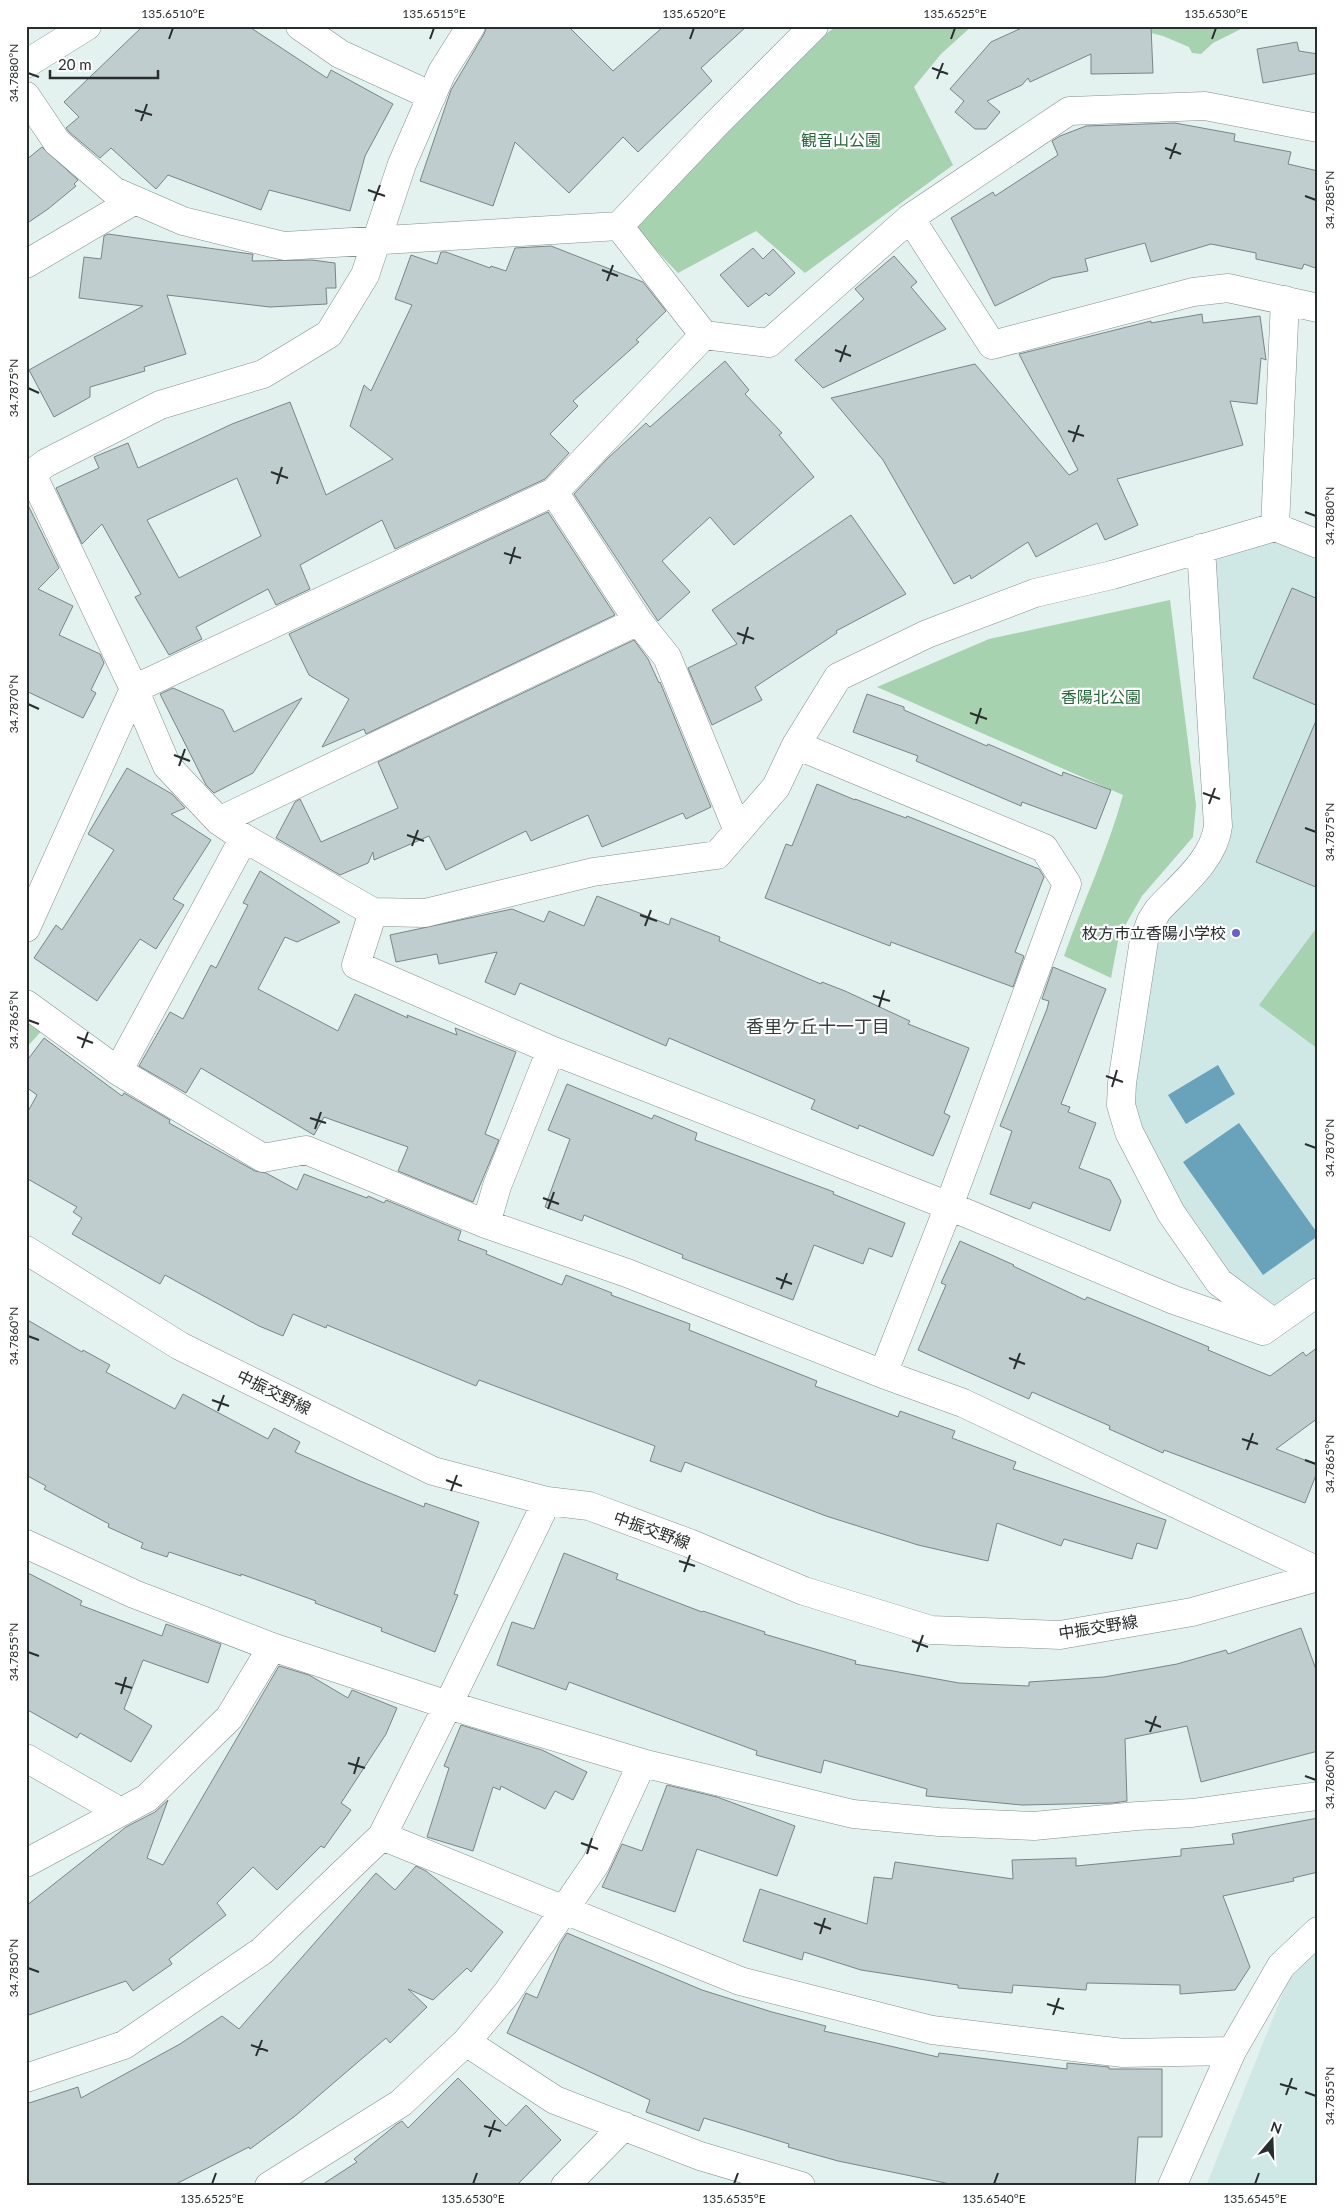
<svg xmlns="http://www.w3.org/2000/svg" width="1344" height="2212" viewBox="0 0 1344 2212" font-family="Lato,'Noto Sans JP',sans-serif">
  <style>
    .built { fill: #d0e8e5 }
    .green { fill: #a7d2af }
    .water { fill: #69a2bb }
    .building { fill: #c0cdcf; stroke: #798587; fill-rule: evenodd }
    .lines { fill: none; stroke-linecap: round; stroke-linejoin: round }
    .minor-casing { stroke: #83908e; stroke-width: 29 }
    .minor { stroke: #fff; stroke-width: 28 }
    .ticks { fill: none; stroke: #282d2d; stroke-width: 2 }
    .poi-dot { fill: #6e5ad4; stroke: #fff; stroke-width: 2 }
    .labels { text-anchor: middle; stroke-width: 4.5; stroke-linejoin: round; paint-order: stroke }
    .park-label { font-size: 16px; fill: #256738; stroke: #fff }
    .poi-label { font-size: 16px; fill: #282d2d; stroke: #fff; text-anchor: end }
    .street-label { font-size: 16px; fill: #282d2d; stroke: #fff }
    .neighbourhood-label { font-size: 18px; fill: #35403f; stroke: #fff }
    .neatline { fill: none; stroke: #282d2d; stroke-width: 2 }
    .ticks-label { font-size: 12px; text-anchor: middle; fill: #282d2d }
  </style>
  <rect width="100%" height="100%" fill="#e3f1ef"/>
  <path class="built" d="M1275 537 1318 554V1285L1274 1316 1222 1278 1134 1130 1128 1084 1150 942 1212 858 1207 556Z
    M1318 1950V2186H1206L1294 1965Z"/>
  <path class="green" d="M837 26H972L941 54 914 87 953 165 805 273 756 231 678 273 635 228 723 135 820 38Z
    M1123 26H1247L1213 43 1201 54 1192 53 1189 47 1163 36Z
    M1170 600 1196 805 1193 837 1142 896 1119 936 1111 978 1064 956C1083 902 1108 850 1123 795L877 687 989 639Z
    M1318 926V1049L1259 1005Z
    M26 1016 46 1026 26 1048Z"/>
  <path class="water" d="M1218 1065 1235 1094 1186 1124 1168 1095Z
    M1239 1123 1318 1234V1236L1263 1275 1183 1162Z"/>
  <path class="building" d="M143 26H248L327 78 331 70 393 104 365 156 350 211 269 190 261 210 168 175 156 189 111 148 100 158 69 132 66 128 79 117 64 102Z
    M487 26H568L613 71 664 26H747L701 68 712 81 638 152 623 137 569 193 515 142 493 206 420 181 451 90 484 34Z
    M1026 26H1154L1151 27 1153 73 1091 74V54L1030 82 1028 78 1022 85 987 101 1000 112 986 129H975L955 112 964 101 950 89 991 42Z
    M1297 42 1299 51 1318 54V73L1263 83 1257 49Z
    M1175 123 1235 134 1234 141 1291 152 1288 164 1318 171V269L1304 264 1302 269 1256 259V253L1211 244 1151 262 1145 243 1085 259 1088 271 1052 278 995 306 951 218 993 192 995 196 1058 155 1052 141 1060 136 1086 126Z
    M42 147 78 180 74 184 76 186 48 209 26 224V160Z
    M108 234 251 254H253L252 261 312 260 335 263 336 288H326L327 304 270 307 167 295 186 354 144 367 145 371 90 387V397L54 417 29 370 143 306 79 298 84 257 101 259 104 236Z
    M551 246 643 282 666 311 636 340 639 342 573 401 578 406 550 434 569 453 545 479 395 549 382 520 300 565 310 589 276 605 268 589 196 627 202 639 169 655 135 597 141 594 102 524 82 544 56 488 99 468 94 457 128 443 138 468 232 424 290 402 326 495 393 459 350 426 364 385 371 391 412 305 395 299 411 255 437 264 441 252H446L490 268 491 266 506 271 515 248ZM237 478 261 536 179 578 147 520Z
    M753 248 763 259 773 249 795 273 769 296 766 293 748 307 720 275Z
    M894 256 917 282 911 287 946 329 823 388 795 360 864 299 855 289Z
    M1202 314 1203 323 1260 316 1266 360 1261 358 1257 404 1230 401 1243 445 1117 479 1138 525 1105 540 1097 523 1036 557 1028 542 971 579 970 575 954 584 883 460 831 398 975 364 1069 475 1078 470 1019 354 1151 321V323Z
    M725 361 749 390 745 394 782 433 779 435 814 477 734 545 710 517 662 561 690 592 658 621 574 494 608 458 646 423 650 427Z
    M26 501 59 568 38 589 73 606 59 635 100 654 104 663 91 690 96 693 83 718 26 691Z
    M548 512 615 615 366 734 364 729 322 747 349 699 309 675 289 634Z
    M851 515 906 594 836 631 837 633 755 687 762 700 712 725 688 668 737 644 712 610Z
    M1292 588 1318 599V706L1253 678Z
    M634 640 648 659 659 683 660 682 711 807 686 819 683 813 602 847 588 815 531 841 526 831 446 870 429 836 374 860 373 852 368 863 340 875 276 838 295 802 300 799 321 842 398 808 378 762Z
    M173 688 223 710 234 732 302 698 253 773 214 793 206 785 160 694Z
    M867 694 904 707V710L987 746 988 744 1062 776 1063 772 1111 790 1096 829 1022 802 1021 806 916 761 918 756 853 732Z
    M1318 716V888L1256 862Z
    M127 768 172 794 185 808 171 814 211 840 173 899 184 905 156 949 140 939 97 1001 34 958 56 925 62 930 114 850 88 834Z
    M817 784 855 800V799L906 818 907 816 1039 869 1044 877 1015 952 1024 956 1013 987 891 942 890 946 765 898 786 844 792 846Z
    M260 871 340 922 297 942 285 937 258 989 338 1031 355 994 408 1018 407 1015 457 1035 455 1028 516 1052 485 1134 499 1140 473 1202 398 1171 408 1147 324 1117 314 1135 201 1068 186 1093 139 1066 170 1012 183 1019 211 965 216 968 248 905 243 903Z
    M597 896 669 925 671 918 720 937 719 941 821 984 822 982 845 991 910 1021 908 1024 969 1048 944 1113 950 1116 933 1156 859 1125 858 1129 811 1109 815 1100 669 1038 666 1046 520 983 515 995 485 982 497 952 439 964 437 954 396 962 390 935 512 909 544 922 549 911 584 926Z
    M1053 967 1106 989 1061 1104 1070 1107 1068 1112 1096 1123 1079 1168 1110 1180 1121 1201 1110 1231 1033 1202 1030 1209 990 1194 1012 1131 1000 1126 1047 1009 1049 1001 1042 999Z
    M44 1038 122 1096 124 1093 170 1120 169 1123 255 1171 266 1173 297 1190 304 1174 367 1198 368 1196 384 1203 386 1200 461 1231 458 1240 487 1251 486 1254 562 1285 566 1275 612 1293 611 1295 690 1324 689 1330 817 1381 815 1386 898 1417 900 1411 955 1431 952 1438 1016 1462 1013 1469 1166 1520 1157 1549 1137 1543 1132 1559 1064 1539 1061 1546 997 1523 988 1561 918 1545 826 1516 685 1462 681 1472 650 1461 655 1446 479 1380 476 1386 327 1325 326 1328 293 1314 283 1336 259 1326 165 1275 160 1284 72 1234 82 1218 73 1212 77 1207 26 1178V1115L37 1095 26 1087V1062Z
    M567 1084 652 1119 654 1115 697 1133 695 1140 834 1192 833 1194 905 1223 892 1257 869 1248 863 1264 814 1245 793 1300 682 1258 683 1255 584 1215 582 1221 545 1207 570 1139 548 1130Z
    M960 1241 1014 1265 1013 1266 1085 1300 1087 1297 1209 1347 1208 1350 1270 1376 1303 1352 1306 1356 1318 1347V1418L1276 1449 1318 1465V1470L1305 1503 1164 1450 1163 1453 1109 1429 1110 1426 1032 1392 1029 1399 918 1350 946 1285 941 1283Z
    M26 1319 82 1352 83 1350 110 1365 106 1372 175 1409 183 1394 268 1439 274 1428 300 1442 295 1452 360 1481 424 1507 425 1503 479 1522 454 1594 458 1595 435 1652 381 1631 382 1628 315 1603 316 1601 241 1574V1576L169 1552 167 1557 141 1548 143 1543 108 1527 109 1524 44 1489 46 1486 26 1475Z
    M564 1553 618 1574 616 1579 702 1612 703 1611 765 1632 764 1634 856 1661 855 1664 959 1683 1029 1686V1682L1104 1677 1177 1664 1226 1650 1228 1654 1301 1628 1318 1675V1751L1201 1782 1187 1726 1125 1739 1127 1801 1113 1803 1022 1805 926 1796 927 1789 824 1760 821 1773 756 1755 757 1751 569 1682 566 1690 497 1665 512 1622 534 1629Z
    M26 1572 82 1601 80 1605 162 1636 166 1624 221 1644 208 1683 143 1660 124 1709 152 1726 131 1762 80 1733 77 1738 26 1709Z
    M279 1666 309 1675 348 1698 352 1690 397 1708 386 1734 341 1803 351 1810 324 1848 321 1846 277 1890 253 1867 217 1903 226 1915 169 1959 172 1964 133 1991 126 1981 26 2016V1906L126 1827 155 1812 168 1800 147 1858 163 1865Z
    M461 1725 542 1750 587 1772 573 1800 555 1791 545 1809 501 1786 500 1790 493 1787 473 1851 427 1837 449 1768 444 1766Z
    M667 1785 717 1797 795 1826 777 1876 697 1849 675 1912 602 1887 622 1844 642 1851Z
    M1318 1818V1872L1293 1878 1294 1881 1223 1896 1250 1967 1235 1990 1180 1994V1985L1087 1983 1086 1990 1013 1985 1012 1993 958 1988V1985L861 1970 804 1952 802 1960 743 1941 760 1889 867 1924 874 1877 892 1879 895 1862 1013 1879 1012 1860 1076 1858V1866L1181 1856V1849L1234 1844 1232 1834Z
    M416 1866 426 1871 503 1932 471 1972 467 1968 433 2000 408 1989 427 2007 390 2043 386 2038 295 2116 250 2149 249 2147 172 2186H26V2104L78 2087 81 2098 180 2044 222 2016 239 2029 376 1873 395 1890Z
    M567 1933 702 1990 772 2012 826 2026 824 2031 938 2057 939 2053 1067 2069V2063L1109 2067V2069H1162V2137H1138L1135 2186H960L838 2161 788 2147 789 2144 704 2118 699 2131 646 2112 650 2100 507 2033 526 1993 537 1998 560 1944Z
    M458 2078 506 2126 526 2105 561 2140 516 2186H320L357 2162 354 2159 397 2124 402 2121 408 2128Z"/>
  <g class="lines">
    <defs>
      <path id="minor" d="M300 26 340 54 432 96
        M26 64 87 26
        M26 96 57 142 114 191 183 221 284 246 619 226 714 126 814 26
        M910 218 992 345 1193 292 1228 288 1318 308
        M619 226 704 335 769 343 910 218 1069 111 1205 106 1318 128
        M26 264 135 200
        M32 474 134 689 167 766 219 821 244 838 373 912
        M26 478 46 463 160 405 263 374 329 334 365 275 402 164 442 72 471 26
        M554 492 638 621 667 657 738 831
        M1275 527 1285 300
        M1318 544 1275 527 1112 575 1035 593 927 634 838 677 796 745 776 787 717 855 593 872 425 913 373 912 356 965 551 1050 949 1206 1174 1300 1263 1331 1318 1292
        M1201 548 1218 826C1214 860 1180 886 1158 910L1151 921 1144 940 1122 1083 1121 1105 1129 1132 1171 1213 1219 1282 1274 1323
        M796 745 1044 848 1067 884 949 1206 883 1374
        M219 821 638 621
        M26 928 134 689 554 492 704 335
        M26 1004 118 1071 263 1158 306 1150 486 1224
        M551 1050 497 1186 486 1224 627 1273 883 1374 963 1403 1318 1571
        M118 1071 244 838
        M26 1250 180 1346 433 1471 547 1501 589 1506 689 1543 804 1591 931 1630 1060 1635 1192 1612 1318 1577
        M26 1544 134 1594 272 1647 448 1705 547 1501
        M26 1758 121 1812
        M382 1836 448 1705 642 1763 853 1814 939 1822 1034 1826 1137 1816 1192 1813 1318 1796
        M26 1863 147 1798 229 1718 272 1647
        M466 2042 555 2100 700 2156 801 2186
        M26 2078 124 2045 262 1951 382 1836 740 1981 932 2030 1123 2053 1232 2051
        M269 2186 401 2103 466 2042 507 1993 596 1863 642 1763
        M565 2186 624 2126
        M1172 2186 1232 2051 1281 1966 1318 1931"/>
    </defs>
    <use href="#minor" class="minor-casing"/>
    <use href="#minor" class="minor"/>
  </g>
  <path class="ticks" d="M169 39 173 28M430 39 434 28M690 39 694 28M951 39 955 28M1212 39 1216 28M932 68 948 74M28 73 39 77M937 79 943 63M135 110 152 115M141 121 147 104M1165 148 1181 154M1170 159 1176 143M368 190 385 196M1305 196 1316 200M374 201 380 185M602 270 618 276M607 281 613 265M835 350 851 356M840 362 846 345M28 388 39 393M1068 431 1084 436M1073 442 1079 425M271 472 288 478M277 484 282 467M1305 512 1316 516M504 553 521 558M510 564 515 547M737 633 754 639M743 644 748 627M28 704 39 709M970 713 987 719M976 724 981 708M174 755 190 761M179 766 185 749M1203 793 1220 799M1209 804 1215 788M1305 828 1316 832M407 835 424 841M412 846 418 830M640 915 657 921M645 926 651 910M873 996 890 1001M879 1007 884 990M28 1020 39 1024M77 1037 93 1043M82 1048 88 1032M1106 1076 1123 1082M1112 1087 1117 1070M310 1118 326 1123M315 1129 321 1112M1305 1144 1316 1148M543 1198 559 1204M548 1209 554 1192M776 1278 792 1284M781 1289 787 1273M28 1336 39 1340M1009 1358 1025 1364M1014 1369 1020 1353M212 1400 229 1406M218 1411 224 1395M1242 1439 1258 1444M1247 1450 1253 1433M1305 1460 1316 1464M446 1480 462 1486M451 1491 457 1475M679 1561 695 1566M684 1572 690 1555M912 1641 928 1647M28 1652 39 1656M917 1652 923 1635M115 1683 132 1688M121 1694 126 1677M1145 1721 1161 1727M1150 1732 1156 1716M348 1763 365 1768M354 1774 359 1757M1305 1776 1316 1780M581 1843 598 1849M587 1854 592 1838M814 1923 831 1929M820 1934 825 1918M28 1968 39 1972M1047 2004 1064 2009M1053 2015 1059 1998M251 2045 268 2051M256 2056 262 2040M1280 2084 1297 2089M1305 2092 1316 2096M1286 2095 1292 2078M484 2126 501 2131M489 2137 495 2120M212 2184 216 2173M473 2184 477 2173M734 2184 738 2173M994 2184 998 2173M1255 2184 1259 2173"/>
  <circle class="poi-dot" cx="1236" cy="933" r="5"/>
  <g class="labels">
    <g class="park-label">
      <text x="841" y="146">観音山公園</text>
      <text x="1101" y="703">香陽北公園</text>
    </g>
    <g class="poi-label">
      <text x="1226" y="939">枚方市立香陽小学校</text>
    </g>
    <g class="street-label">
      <text transform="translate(274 1392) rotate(26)" y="6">中振交野線</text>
      <text transform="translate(652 1530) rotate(20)" y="6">中振交野線</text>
      <text transform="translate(1098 1627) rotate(-9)" y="6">中振交野線</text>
    </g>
    <g class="neighbourhood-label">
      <text x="818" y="1033">香里ケ丘十一丁目</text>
    </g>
  </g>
  <rect width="1344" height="2212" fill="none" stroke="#ffffff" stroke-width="55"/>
  <g transform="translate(1272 2140) rotate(19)" stroke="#ffffff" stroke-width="4" paint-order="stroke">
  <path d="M0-4L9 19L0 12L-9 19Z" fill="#282d2d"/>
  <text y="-8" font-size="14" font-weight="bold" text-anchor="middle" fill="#282d2d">N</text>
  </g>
  <path d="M50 70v8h108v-8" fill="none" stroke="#282d2d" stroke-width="2.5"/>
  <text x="58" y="70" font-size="15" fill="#282d2d" stroke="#ffffff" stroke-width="4" paint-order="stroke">20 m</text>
  <rect x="28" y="28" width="1288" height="2156" class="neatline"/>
  <g class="ticks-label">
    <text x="173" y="18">135.6510°E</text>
    <text x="434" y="18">135.6515°E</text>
    <text x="694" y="18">135.6520°E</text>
    <text x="955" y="18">135.6525°E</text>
    <text x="1216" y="18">135.6530°E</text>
    <text transform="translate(14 73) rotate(-90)" y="4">34.7880°N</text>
    <text transform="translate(1330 200) rotate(-90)" y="4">34.7885°N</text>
    <text transform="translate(14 388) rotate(-90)" y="4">34.7875°N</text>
    <text transform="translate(1330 516) rotate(-90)" y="4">34.7880°N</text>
    <text transform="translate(14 704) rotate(-90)" y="4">34.7870°N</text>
    <text transform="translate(1330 832) rotate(-90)" y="4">34.7875°N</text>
    <text transform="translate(14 1020) rotate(-90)" y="4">34.7865°N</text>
    <text transform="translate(1330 1148) rotate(-90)" y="4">34.7870°N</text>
    <text transform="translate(14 1336) rotate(-90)" y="4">34.7860°N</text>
    <text transform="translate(1330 1464) rotate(-90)" y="4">34.7865°N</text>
    <text transform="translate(14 1652) rotate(-90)" y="4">34.7855°N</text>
    <text transform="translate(1330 1780) rotate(-90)" y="4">34.7860°N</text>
    <text transform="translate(14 1968) rotate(-90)" y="4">34.7850°N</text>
    <text transform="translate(1330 2096) rotate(-90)" y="4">34.7855°N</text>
    <text x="212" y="2203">135.6525°E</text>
    <text x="473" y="2203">135.6530°E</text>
    <text x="734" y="2203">135.6535°E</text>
    <text x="994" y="2203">135.6540°E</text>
    <text x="1255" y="2203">135.6545°E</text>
  </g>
</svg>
